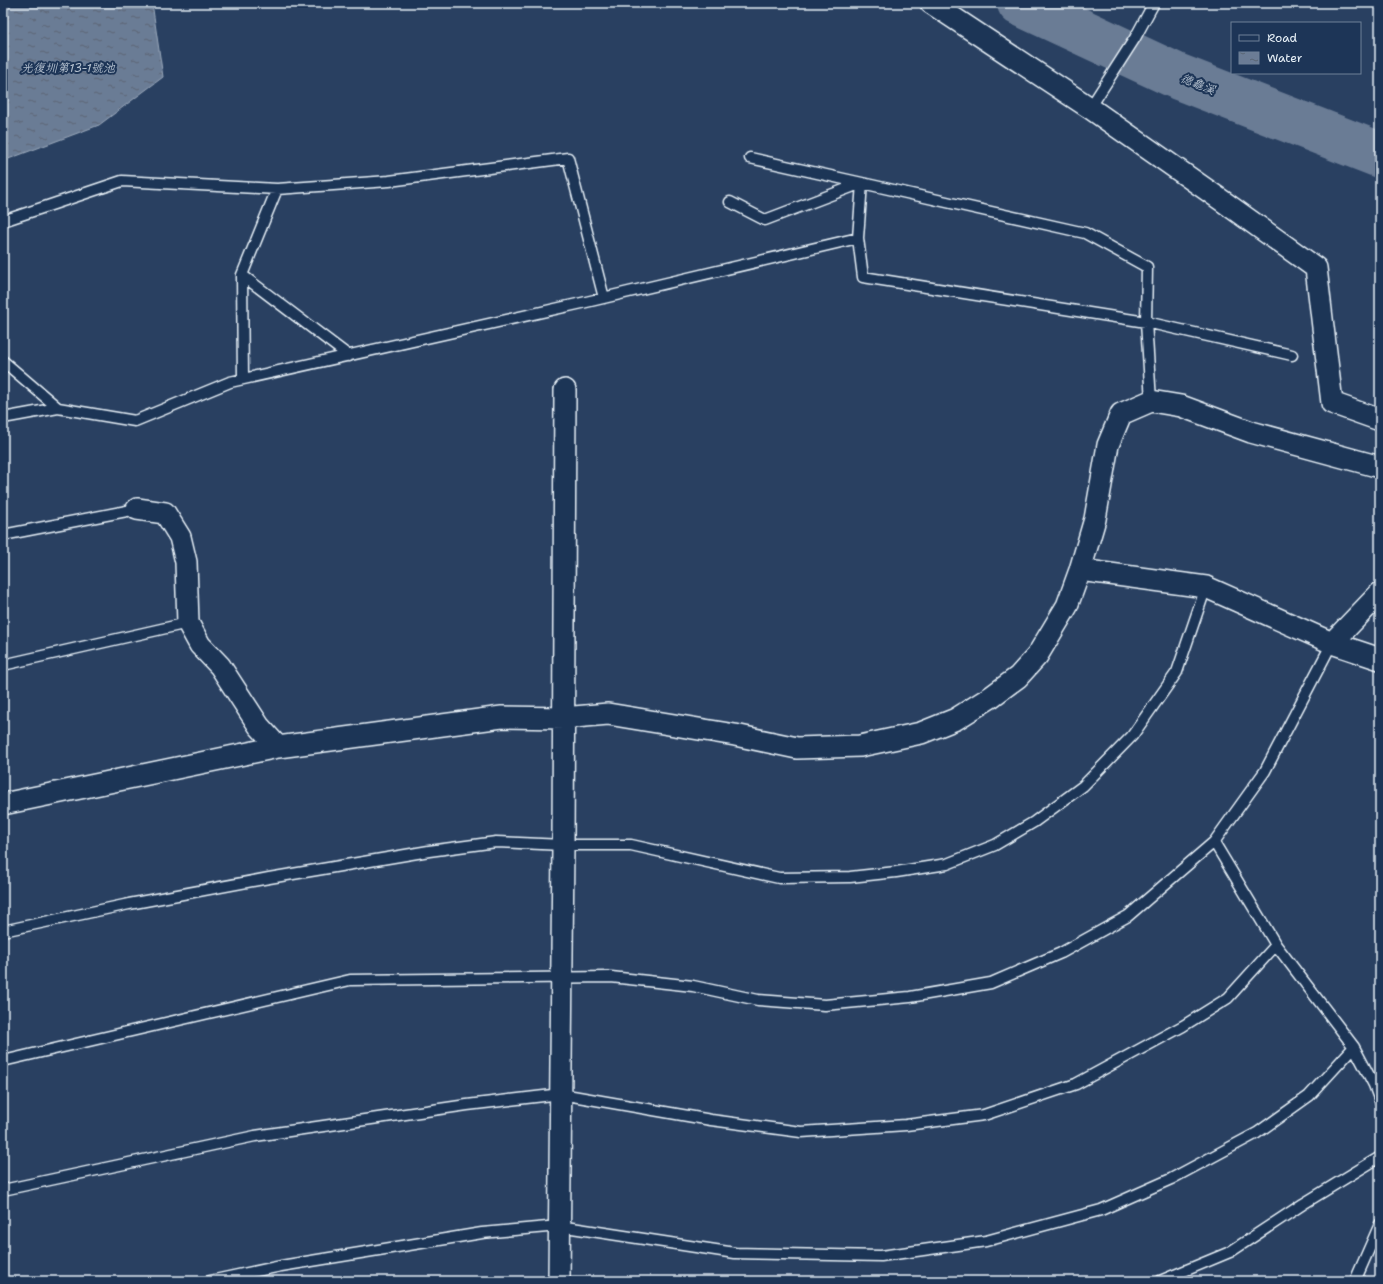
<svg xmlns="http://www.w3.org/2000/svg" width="1383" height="1284" viewBox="0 0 1383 1284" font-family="'Shantell Sans','LXGW WenKai TC',sans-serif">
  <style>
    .water { fill: url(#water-ripples); stroke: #9dabbd }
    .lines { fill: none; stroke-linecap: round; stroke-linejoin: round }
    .river { stroke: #6b7c95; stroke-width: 46 }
    .service-casing { stroke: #e8f1f8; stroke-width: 13 }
    .minor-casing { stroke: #e8f1f8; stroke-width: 24 }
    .service { stroke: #1d3557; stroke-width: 10 }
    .minor { stroke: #1d3557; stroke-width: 21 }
    .labels { text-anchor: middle; stroke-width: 4; stroke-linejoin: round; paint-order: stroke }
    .water-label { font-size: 12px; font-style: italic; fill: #b6c2d0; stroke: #1d3557 }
  </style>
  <defs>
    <pattern id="water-ripples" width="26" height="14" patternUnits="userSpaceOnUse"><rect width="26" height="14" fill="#6b7c95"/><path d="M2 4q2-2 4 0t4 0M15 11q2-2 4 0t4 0" fill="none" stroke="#5a6573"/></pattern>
  </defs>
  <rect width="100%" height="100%" fill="#294061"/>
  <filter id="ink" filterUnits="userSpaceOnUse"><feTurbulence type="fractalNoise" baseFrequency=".025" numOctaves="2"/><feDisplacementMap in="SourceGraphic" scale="8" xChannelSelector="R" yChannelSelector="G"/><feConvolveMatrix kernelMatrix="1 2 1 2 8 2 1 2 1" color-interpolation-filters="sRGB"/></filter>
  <g filter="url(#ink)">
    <path class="water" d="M3 3H152L163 77 99 125 3 161Z"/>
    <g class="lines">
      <path class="river" d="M1020 3 1179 77 1380 155"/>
      <defs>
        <path id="service" d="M1090 108 1135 38 1154 3
          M750 158 862 183 858 238
          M277 189 242 275 349 356
          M730 202 765 220 862 183 1085 233 1147 267 1146 322 1151 401
          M3 221 122 181 277 189 389 181 568 158 604 298
          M242 275 243 379
          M3 361 58 408
          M3 418 58 408 135 421 230 382 582 303 858 238 863 277 1146 322 1292 355
          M3 535 137 509
          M3 665 188 623
          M1214 842 1276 945 1354 1047 1374 1085 1380 1101
          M3 931 129 904 269 878 429 851 496 842 563 845H631L779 878 850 877 896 872 947 864 995 845 1034 822 1083 786 1132 736 1177 672 1206 587
          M3 1061 350 980 611 977 693 986 758 1000 825 1005 910 997 991 983 1061 953 1128 916 1214 842 1265 771 1332 643
          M3 1190 255 1136 467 1105 561 1094 711 1120 801 1132 906 1125 984 1115 1076 1084 1183 1026 1228 998 1276 945
          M210 1281 281 1266 482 1233 559 1226 735 1253 881 1256 986 1241 1101 1210 1171 1179 1257 1133 1309 1096 1354 1047
          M1160 1281 1230 1252 1303 1204 1380 1157
          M1355 1281 1380 1224"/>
        <path id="minor" d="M931 3 1090 108 1224 202 1316 268 1332 403 1380 420
          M137 509 165 513 180 537 186 562 188 623 200 645 220 666 259 726 278 747
          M1080 570 1206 587 1332 643 1380 659
          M1332 643 1380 593
          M3 804 278 747 502 717 563 718 608 714 735 735 797 748 860 746 921 733 956 719 991 697 1018 677 1037 656 1067 606 1080 570 1095 519 1108 445 1121 414 1151 401 1181 406 1251 432 1380 467
          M559 1281 563 845 565 390"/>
      </defs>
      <use href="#service" class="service-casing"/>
      <use href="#minor" class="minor-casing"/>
      <use href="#service" class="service"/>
      <use href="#minor" class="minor"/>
    </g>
  </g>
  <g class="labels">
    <g class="water-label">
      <text x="68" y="72">光復圳第13-1號池</text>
      <text transform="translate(1198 84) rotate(22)" y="4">德龜溪</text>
    </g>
  </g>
  <rect width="1383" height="1284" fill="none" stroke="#1d3557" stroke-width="16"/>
  <rect x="8" y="8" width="1367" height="1268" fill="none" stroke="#e8f1f8" stroke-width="1.5" filter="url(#ink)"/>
  <rect x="1231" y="22" width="130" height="52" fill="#1d3557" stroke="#6e8097"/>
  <rect x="1239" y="35" width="20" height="6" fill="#1d3557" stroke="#6e8097"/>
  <text x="1267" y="42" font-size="12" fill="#e8f1f8">Road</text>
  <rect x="1239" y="52" width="20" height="12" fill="url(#water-ripples)" stroke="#6e8097"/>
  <text x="1267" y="62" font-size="12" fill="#e8f1f8">Water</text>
</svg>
